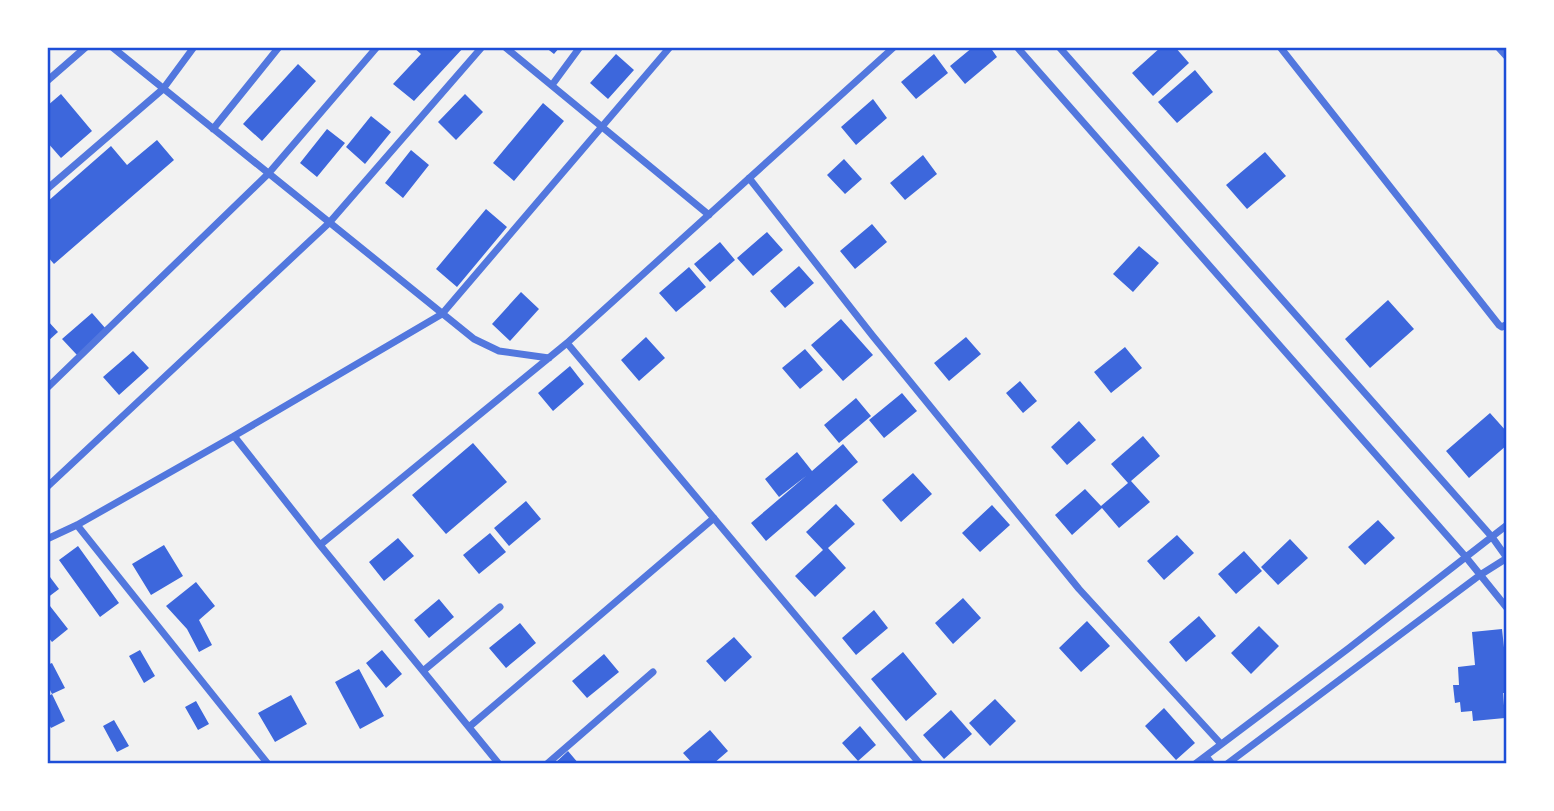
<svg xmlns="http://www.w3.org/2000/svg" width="1554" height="811" viewBox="0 0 1554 811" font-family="'Crimson Pro',serif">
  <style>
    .building { fill: #3d67dc }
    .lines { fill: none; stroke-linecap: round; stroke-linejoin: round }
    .minor { stroke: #5277de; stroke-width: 7 }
    .neatline { fill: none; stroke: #1d4ed8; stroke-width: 2.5 }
  </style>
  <rect width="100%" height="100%" fill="#f2f2f2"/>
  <path class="building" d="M413 47H464L414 101 393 84 421 54Z
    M545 47H560L554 54Z
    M973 47H990L997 57 965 84 950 66Z
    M1161 47H1175L1189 63 1153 96 1132 73Z
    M616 54 634 70 608 99 590 83Z
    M934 54 948 73 916 99 901 82Z
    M298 64 316 81 262 141 243 124Z
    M1195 70 1213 92 1177 123 1158 102Z
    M61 94 92 131 61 158 47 142V106Z
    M465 94 483 112 456 140 438 122Z
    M873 99 887 118 856 145 841 127Z
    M543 103 564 121 514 181 493 163Z
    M371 116 391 132 365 164 346 147Z
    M327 129 345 143 317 177 300 163Z
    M157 140 174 160 54 264 47 256V202L111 146 127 165Z
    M411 150 429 165 403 198 385 183Z
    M1265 152 1286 176 1247 209 1226 185Z
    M923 155 937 174 905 200 890 183Z
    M844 159 862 179 845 194 827 175Z
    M486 209 507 227 457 287 436 269Z
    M872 224 887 242 855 269 840 251Z
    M767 232 783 250 753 276 737 258Z
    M720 242 735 260 710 282 694 264Z
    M1139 246 1159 263 1133 292 1113 274Z
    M799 266 814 283 785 308 770 291Z
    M689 267 706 287 676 312 659 293Z
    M521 292 539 309 510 341 492 324Z
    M1388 300 1414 329 1370 368 1345 339Z
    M92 313 106 329 77 355 62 339Z
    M841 319 873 355 843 381 811 345Z
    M47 320 58 332 47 342Z
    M646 337 665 358 639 381 621 360Z
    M966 337 981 354 949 381 934 363Z
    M1125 347 1142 368 1111 393 1094 372Z
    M805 349 823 370 800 389 782 368Z
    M133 351 149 368 119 395 103 377Z
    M570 366 584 384 553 411 538 393Z
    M1020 381 1037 401 1023 413 1006 393Z
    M902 393 917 411 884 438 869 420Z
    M856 398 871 416 839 443 824 425Z
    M1490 413 1507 432V445L1469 478 1446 451Z
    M1079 421 1096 440 1067 465 1051 447Z
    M1143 436 1160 456 1131 481 1150 502 1119 528 1102 508 1072 535 1055 515 1085 489 1101 506 1128 483 1111 464Z
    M473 443 507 482 446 534 412 495Z
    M843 444 858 462 766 541 751 523 806 476 779 497 765 479 797 452 812 471Z
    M913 473 932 494 901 522 882 500Z
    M526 501 541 519 509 546 494 528Z
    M836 504 855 524 828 548 846 568 815 597 795 576 823 550 806 532Z
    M992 505 1010 525 980 552 962 533Z
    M1378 520 1395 538 1365 565 1348 547Z
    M490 533 506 552 479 574 463 555Z
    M1177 535 1194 553 1164 580 1147 561Z
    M398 538 414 556 384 581 369 562Z
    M1290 539 1308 558 1278 585 1261 567Z
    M164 545 183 576 151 595 132 564Z
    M78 546 119 603 100 617 59 560Z
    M1244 551 1262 571 1236 594 1218 574Z
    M47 573 59 589 47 598Z
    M196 582 215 606 199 620 212 645 199 652 187 629 166 606Z
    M963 598 981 618 953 644 935 623Z
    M439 599 454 617 429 638 414 620Z
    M50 606 68 629 52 642 47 636V608Z
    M874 610 888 628 856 655 842 638Z
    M1199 616 1216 636 1186 662 1169 642Z
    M1087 621 1110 646 1081 672 1059 648Z
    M520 623 536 643 506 668 489 648Z
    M1259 626 1279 646 1251 674 1231 653Z
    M1502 629 1507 675V693H1503L1505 718 1473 721 1472 711 1461 712 1460 702 1455 703 1453 685H1459L1458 667 1475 665 1472 632Z
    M734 637 752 657 725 682 706 661Z
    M140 650 155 676 144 683 129 656Z
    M382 650 402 674 386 688 366 663Z
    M903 652 937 694 906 721 871 679Z
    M604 654 619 672 587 698 572 681Z
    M52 663 65 688 52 694 47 684V665Z
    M359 669 384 716 360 729 335 682Z
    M52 694 65 721 51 728 47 721V697Z
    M291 695 307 724 275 742 258 713Z
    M995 699 1016 721 990 746 969 723Z
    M196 701 209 724 198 730 185 707Z
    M1164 708 1195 743 1176 760 1145 726Z
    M951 710 972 734 944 759 923 735Z
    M114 720 129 746 117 752 103 726Z
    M860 726 876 745 858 761 842 743Z
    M710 730 728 751 713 764H693L683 753Z
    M568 751 579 764H554Z"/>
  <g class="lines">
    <path class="minor" d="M112 47 474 339 499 351 549 358
      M505 47 709 215
      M1017 47 1465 556 1507 608
      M1059 47 1492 537 1507 558
      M1280 47 1499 325 1502 327 1507 324
      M1498 47 1507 57
      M47 81 86 47
      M552 85 580 47
      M213 129 279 47
      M749 178 872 335 1079 589 1221 744
      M47 189 163 89 194 47
      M567 343 920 764
      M47 388 268 174 377 47
      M234 436 320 545 499 764
      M47 487 329 223 482 47
      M77 525 268 764
      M47 539 77 525 234 436 442 314 670 47
      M320 545 567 343 894 47
      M423 671 500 607
      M469 727 714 518
      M1206 756 1212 764
      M547 764 653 672
      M1195 764 1349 648 1507 525
      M1227 764 1480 575 1507 558"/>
  </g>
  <rect width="1554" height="811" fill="none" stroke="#ffffff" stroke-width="98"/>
  <rect x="49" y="49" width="1456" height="713" class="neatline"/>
</svg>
